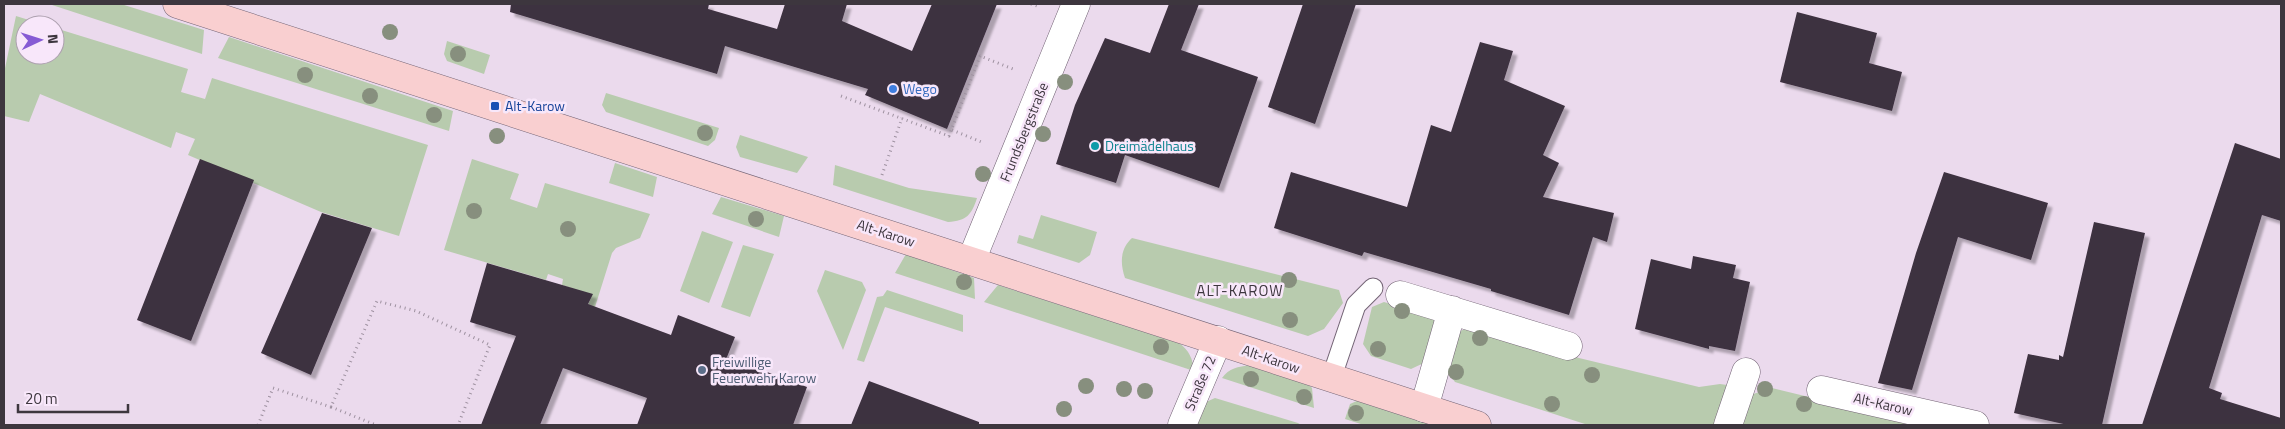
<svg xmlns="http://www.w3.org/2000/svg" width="2285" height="429" viewBox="0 0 2285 429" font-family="'Titillium Web',sans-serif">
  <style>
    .green { fill: #b8cbae }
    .building { fill: #3e3140; filter: url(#shadow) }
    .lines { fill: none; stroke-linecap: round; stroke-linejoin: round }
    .lane-casing { stroke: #736475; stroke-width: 21 }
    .street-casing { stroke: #736475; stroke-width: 29 }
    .secondary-casing { stroke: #736475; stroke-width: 29 }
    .path { stroke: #9e91a0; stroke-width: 3; stroke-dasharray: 1 4; stroke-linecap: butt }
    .lane { stroke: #fff; stroke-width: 19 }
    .street { stroke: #fff; stroke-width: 28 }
    .secondary { stroke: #f9cfd0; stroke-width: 28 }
    .tree { fill: #878f7e }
    .shop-dot { fill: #3f7fe0; stroke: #f8e7fa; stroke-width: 2 }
    .transit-dot { fill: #1a4fb4; stroke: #f8e7fa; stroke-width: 2 }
    .culture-dot { fill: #0f9aa8; stroke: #f8e7fa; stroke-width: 2 }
    .service-dot { fill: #5c6f8a; stroke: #f8e7fa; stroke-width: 2 }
    .labels { text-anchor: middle; stroke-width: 5; stroke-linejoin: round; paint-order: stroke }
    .shop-label { font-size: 14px; fill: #366cbe; stroke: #f8e7fa; text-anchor: start }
    .transit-label { font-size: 14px; fill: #164399; stroke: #f8e7fa; text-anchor: start }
    .street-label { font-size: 14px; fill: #3d363e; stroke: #f8e7fa }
    .culture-label { font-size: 14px; fill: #0d838f; stroke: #f8e7fa; text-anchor: start }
    .service-label { font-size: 14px; fill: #4e5e75; stroke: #f8e7fa; text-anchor: start }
    .neighbourhood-label { font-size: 15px; letter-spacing: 1px; fill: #3d363e; stroke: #f8e7fa }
  </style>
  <defs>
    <filter id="shadow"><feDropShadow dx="4.5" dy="4.5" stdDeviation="1" flood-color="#0004"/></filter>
  </defs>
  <rect width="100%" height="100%" fill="#ebdaed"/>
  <path class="green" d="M49 4H121L204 30 202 54Z
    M16 16 45 25H25V55H55V28L188 69 181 92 205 99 212 78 428 145 399 236 321 212 188 155 195 139 176 132 171 148 40 94 29 122 4 116V73Z
    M229 37 453 111 449 131 218 58Z
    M447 41 490 55 484 74 447 61 444 54Z
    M606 93 719 128 715 140 708 146 606 112 602 105Z
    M740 135 808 157 797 173 740 157 736 147Z
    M472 159 519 174 510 199 537 208 545 183 650 214 640 238 616 248 612 253 595 307 588 305 592 295 562 285 563 279 548 274 546 280 444 250Z
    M615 163 657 177 653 197 609 183Z
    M835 165 909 188 977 198C972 214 967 221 948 222L833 185Z
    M721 197 784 216 779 237 712 214Z
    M1041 215 1097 232 1090 255 1079 263 1017 243 1019 235 1033 239Z
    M702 231 733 242 709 303 680 291Z
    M1132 238 1339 290 1343 303 1324 329 1308 336 1125 278C1120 263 1120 249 1132 238Z
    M743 245 774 254 750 317 721 307Z
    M906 254 974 278 975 299 895 273Z
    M825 270 862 282 866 290 843 350 817 291Z
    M998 285 1179 343C1189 350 1193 359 1194 371L984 302Z
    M887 290 963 315V332L885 307 864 362 857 360 877 297 883 296Z
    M1384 302 1443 320 1428 361 1411 369 1371 356 1363 344 1372 307Z
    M1470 326 1579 358 1699 387 1720 384 1727 385 1716 425H1588L1455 382 1444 367 1455 334Z
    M1250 365 1308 384 1312 388 1314 408 1222 378C1229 368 1238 367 1250 365Z
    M1772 388 1916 423 1917 425H1739L1750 395Z
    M1215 398 1298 423 1301 425H1196L1206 402Z
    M1359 400 1436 425H1364L1345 419 1350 404Z"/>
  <path class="building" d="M511 4H709L708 9 777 29 785 4H847L842 21 912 51 932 4H997L947 129 865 95 868 89 725 46 717 74 510 12Z
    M1169 4H1199L1181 50 1258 77 1219 188 1125 155 1116 183 1056 164 1075 105 1105 38 1150 53Z
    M1303 4H1356L1315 124 1268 107Z
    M1797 12 1877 33 1869 63 1902 72 1892 111 1780 82Z
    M1480 42 1513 51 1504 80 1565 106 1543 155 1559 163 1543 197 1614 213 1607 242 1593 237 1569 315 1491 291V289L1364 252 1362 256 1274 228 1291 172 1407 207 1431 125 1451 132Z
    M2235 143 2281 159V221L2262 215 2209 388 2222 393 2220 399 2281 418V425H2142Z
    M200 159 254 180 191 341 137 320Z
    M1944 172 2048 203 2031 260 1958 237 1912 390 1878 383 1916 253Z
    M322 213 372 228 311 375 261 353Z
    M2094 222 2145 233 2102 425H2068L2014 413 2028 354 2059 360V355L2063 357Z
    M1693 256 1736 265 1733 278 1750 282 1735 351 1709 346V349L1635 329 1651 259 1691 269Z
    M487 263 593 294 588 304 671 335 678 315 735 337 727 357 807 387 793 425H637L647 398 563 368 540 425H481L516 336 470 322Z
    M869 381 979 422V425H851Z"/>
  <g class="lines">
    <defs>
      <path id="lane" d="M1331 379 1356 305 1373 288"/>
      <path id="street" d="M971 261 1076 4
        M1400 295 1568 346
        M1821 390 1975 425
        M1424 408 1452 310
        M1182 425 1218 340
        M1728 425 1746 372"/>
      <path id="secondary" d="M177 4 1477 425"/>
    </defs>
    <use href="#lane" class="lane-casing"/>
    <use href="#street" class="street-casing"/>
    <use href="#secondary" class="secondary-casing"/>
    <path class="path" d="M1031 4 1040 7
      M841 96 949 136 980 56 1013 69
      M952 130 984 143
      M882 175 902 118
      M331 407 376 425
      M258 425 273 388 331 407 377 301 416 311 490 345 458 425"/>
    <use href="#lane" class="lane"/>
    <use href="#street" class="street"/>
    <use href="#secondary" class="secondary"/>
  </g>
  <g class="tree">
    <circle cx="390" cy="32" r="8"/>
    <circle cx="458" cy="54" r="8"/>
    <circle cx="305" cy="75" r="8"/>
    <circle cx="1065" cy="82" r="8"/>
    <circle cx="370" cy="96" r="8"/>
    <circle cx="434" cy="115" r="8"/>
    <circle cx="705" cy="133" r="8"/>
    <circle cx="1043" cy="134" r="8"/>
    <circle cx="497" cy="136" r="8"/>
    <circle cx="983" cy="174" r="8"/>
    <circle cx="474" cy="211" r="8"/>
    <circle cx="756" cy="219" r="8"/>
    <circle cx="568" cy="229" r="8"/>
    <circle cx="1289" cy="280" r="8"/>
    <circle cx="964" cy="282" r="8"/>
    <circle cx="1402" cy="311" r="8"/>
    <circle cx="1290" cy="320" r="8"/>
    <circle cx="1480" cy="338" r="8"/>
    <circle cx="1161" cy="347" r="8"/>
    <circle cx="1378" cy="349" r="8"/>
    <circle cx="1456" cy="372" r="8"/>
    <circle cx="1592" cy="375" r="8"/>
    <circle cx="1251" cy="379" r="8"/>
    <circle cx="1086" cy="386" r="8"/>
    <circle cx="1124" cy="389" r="8"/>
    <circle cx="1765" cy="389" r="8"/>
    <circle cx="1145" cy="391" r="8"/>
    <circle cx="1304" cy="397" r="8"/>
    <circle cx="1552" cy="404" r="8"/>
    <circle cx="1804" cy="404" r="8"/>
    <circle cx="1064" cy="409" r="8"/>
    <circle cx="1356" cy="413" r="8"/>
  </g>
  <circle class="shop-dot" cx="893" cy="89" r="5"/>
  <rect class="transit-dot" x="490" y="101" width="10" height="10" rx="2.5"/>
  <circle class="culture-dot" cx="1095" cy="146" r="5"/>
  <circle class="service-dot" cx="702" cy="370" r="5"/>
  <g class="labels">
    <g class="shop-label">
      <text x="903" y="94">Wego</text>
    </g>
    <g class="transit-label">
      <text x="505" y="111">Alt-Karow</text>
    </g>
    <g class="street-label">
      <text transform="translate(1024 132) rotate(-68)" y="5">Frundsbergstraße</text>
      <text transform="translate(886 233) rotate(18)" y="5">Alt-Karow</text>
      <text transform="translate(1271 359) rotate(19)" y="5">Alt-Karow</text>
      <text transform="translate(1200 383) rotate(-67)" y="5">Straße 72</text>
      <text transform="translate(1883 404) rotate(13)" y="5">Alt-Karow</text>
    </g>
    <g class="culture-label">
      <text x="1105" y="151">Dreimädelhaus</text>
    </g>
    <g class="service-label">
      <text x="712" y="367">Freiwillige<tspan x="712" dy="16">Feuerwehr Karow</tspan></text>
    </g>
    <g class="neighbourhood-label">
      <text x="1240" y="296">ALT-KAROW</text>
    </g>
  </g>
  <rect width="2285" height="429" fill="none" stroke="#3d363e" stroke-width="10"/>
  <g transform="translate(40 40) rotate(86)"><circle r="24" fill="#f8e7fa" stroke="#ada0af"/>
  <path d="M0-4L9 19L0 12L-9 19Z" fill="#865bd4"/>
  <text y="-8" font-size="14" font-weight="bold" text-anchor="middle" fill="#3d363e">N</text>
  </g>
  <path d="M18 404v8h110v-8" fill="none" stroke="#3d363e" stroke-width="2.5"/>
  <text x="25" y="404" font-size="15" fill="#3d363e" stroke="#f8e7fa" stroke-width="4" paint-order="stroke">20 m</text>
</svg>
